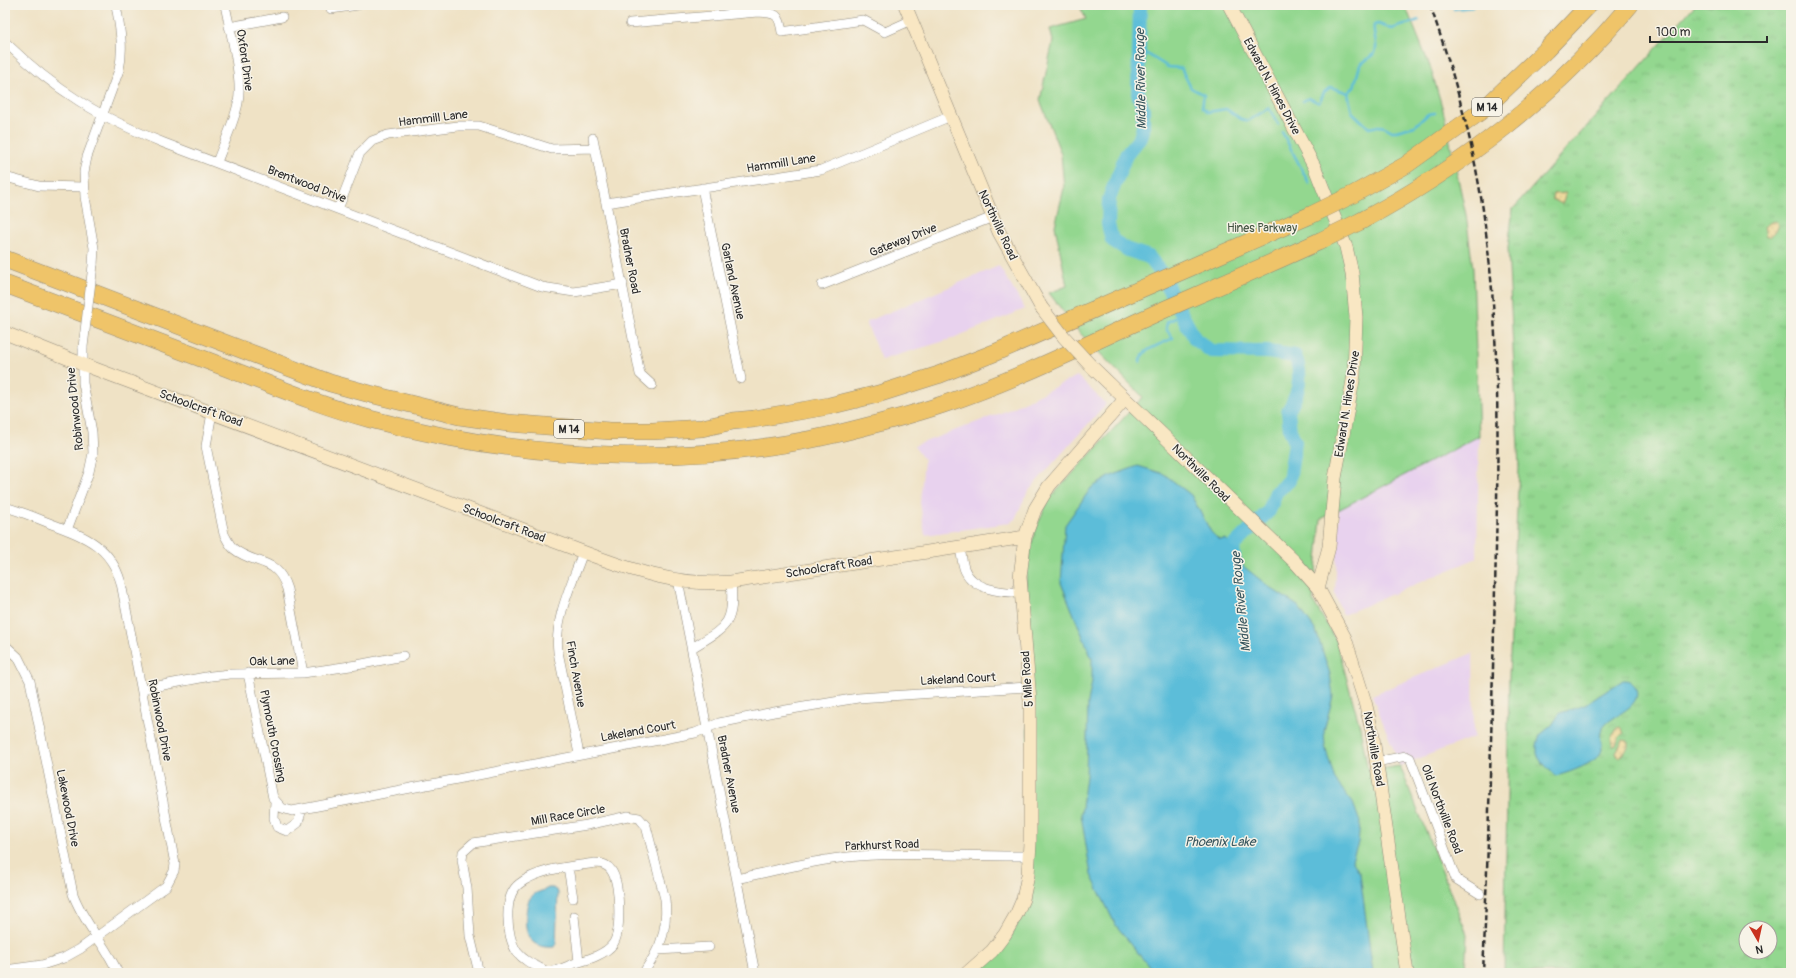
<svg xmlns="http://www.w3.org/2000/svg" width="1796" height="978" viewBox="0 0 1796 978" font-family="Pangolin,sans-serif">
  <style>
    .built { fill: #e8d2ee }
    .grass { fill: url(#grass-tufts); stroke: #5f815d; fill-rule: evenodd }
    .sand { fill: url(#sand-dots); stroke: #8c8264 }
    .park { fill: #93d78f; stroke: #5f815d }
    .water { fill: #5bbdd9; stroke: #437482 }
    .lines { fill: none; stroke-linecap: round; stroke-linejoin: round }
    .stream { stroke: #5bbdd9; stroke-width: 2.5 }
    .river { stroke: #5bbdd9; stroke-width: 14 }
    .street-casing { stroke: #8d8678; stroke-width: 10 }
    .secondary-casing { stroke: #8d8678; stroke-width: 14 }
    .highway-casing { stroke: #8d8678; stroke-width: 18 }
    .street { stroke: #fff; stroke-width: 9 }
    .secondary { stroke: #f9e7c3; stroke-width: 13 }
    .highway { stroke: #efc469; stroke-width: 17 }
    .rail { stroke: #2b2b2b; stroke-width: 2.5; stroke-dasharray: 6 3; stroke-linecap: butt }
    .street-bridge-casing { stroke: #8d8678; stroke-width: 10; stroke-linecap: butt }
    .secondary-bridge-casing { stroke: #8d8678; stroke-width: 14; stroke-linecap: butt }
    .highway-bridge-casing { stroke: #8d8678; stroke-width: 18; stroke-linecap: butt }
    .street-bridge { stroke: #fff; stroke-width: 9 }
    .secondary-bridge { stroke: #f9e7c3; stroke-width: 13 }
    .highway-bridge { stroke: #efc469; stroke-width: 17 }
    .labels { text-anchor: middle; stroke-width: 3; stroke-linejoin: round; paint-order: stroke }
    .shield { fill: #f7f3e8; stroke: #686764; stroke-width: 1 }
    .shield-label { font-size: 11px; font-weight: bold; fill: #2b2b2b }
    .street-label { font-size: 12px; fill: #2b2b2b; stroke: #f7f3e8 }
    .park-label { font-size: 12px; fill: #455644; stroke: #f7f3e8 }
    .water-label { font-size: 13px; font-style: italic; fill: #39575f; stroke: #f7f3e8 }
  </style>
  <defs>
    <pattern id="grass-tufts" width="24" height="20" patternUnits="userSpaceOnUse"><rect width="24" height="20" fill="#93d78f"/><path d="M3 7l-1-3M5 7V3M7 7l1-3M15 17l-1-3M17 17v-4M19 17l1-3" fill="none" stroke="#7fb97c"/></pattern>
    <pattern id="sand-dots" width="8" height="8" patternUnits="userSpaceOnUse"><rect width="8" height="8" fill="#eeda9e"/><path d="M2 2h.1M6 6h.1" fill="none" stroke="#cb8" stroke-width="1.8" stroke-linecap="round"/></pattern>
  </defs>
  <rect width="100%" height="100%" fill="#f7f3e8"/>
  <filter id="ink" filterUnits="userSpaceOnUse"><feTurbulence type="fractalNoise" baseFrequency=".025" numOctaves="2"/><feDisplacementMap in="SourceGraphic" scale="8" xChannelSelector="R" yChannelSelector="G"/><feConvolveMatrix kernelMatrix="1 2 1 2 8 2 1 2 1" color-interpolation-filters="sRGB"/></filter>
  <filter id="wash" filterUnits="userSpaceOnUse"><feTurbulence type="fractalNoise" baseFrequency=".012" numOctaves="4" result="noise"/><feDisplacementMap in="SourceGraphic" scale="16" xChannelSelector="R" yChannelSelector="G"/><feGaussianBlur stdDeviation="0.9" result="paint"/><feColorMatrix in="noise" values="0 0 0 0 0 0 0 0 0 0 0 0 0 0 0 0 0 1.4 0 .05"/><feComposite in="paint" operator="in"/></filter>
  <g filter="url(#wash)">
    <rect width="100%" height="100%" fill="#efe2c5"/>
    <path class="built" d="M999 266 1025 309 948 340 881 360 866 322Z
      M1077 376 1106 404 1038 480 1027 493 1015 519 1009 523 925 535 920 503 924 460 914 446 1006 411Z
      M1479 436 1477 558 1343 615 1335 594 1339 509Z
      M1473 653 1474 737 1400 766 1372 695Z"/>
    <path class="grass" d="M1695 5H1791V973H1504L1509 676 1519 468 1508 248 1513 209ZM1746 928H1770V952H1746Z"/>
    <path class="sand" d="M1566 193 1562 204 1552 199 1553 194Z
      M1776 221 1778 224C1778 230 1772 237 1766 237L1764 227 1771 222Z
      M1620 727 1624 733 1619 737 1616 745 1613 746 1611 736 1617 728Z
      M1623 740 1628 741V747L1620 757 1618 756 1616 752Z"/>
    <path class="park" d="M1079 5H1405L1431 69 1443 110 1466 215 1473 269 1479 436 1321 519 1313 601 1336 640 1360 727 1368 771 1400 766 1467 934 1465 973H978C1003 954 1018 927 1029 899L1026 573C1030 545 1036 524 1050 498L1143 397 1079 332 1049 293 1067 286 1055 226 1064 188 1061 154 1040 100 1053 41 1050 29 1086 19Z"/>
    <path class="water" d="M1138 466 1164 474 1191 495 1211 532 1219 540 1226 539 1239 553 1243 566 1272 589 1298 606 1316 631 1330 674 1333 696 1324 731 1325 746 1335 780 1353 803 1360 822 1358 843 1352 860 1360 874 1373 973H1154L1115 924 1091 875 1081 815 1086 776 1088 702 1092 681V659L1061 583 1065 525 1091 488 1111 476Z
      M1623 680C1628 680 1631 681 1634 685 1647 707 1611 714 1603 728 1598 735 1602 741 1602 749 1601 762 1566 774 1555 776L1542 762 1537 754V745L1540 735 1552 725 1560 713 1585 705Z
      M548 888H553L558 892 556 943 554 947C530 949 524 935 526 914 527 907 527 901 532 896 535 892 544 891 548 888Z"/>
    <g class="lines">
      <path class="stream" d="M1454 9 1473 7 1474 5
        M1139 49 1168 67 1181 68 1191 88 1204 95 1202 107 1208 112 1226 109 1241 119 1248 121 1269 108 1278 124
        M1348 93 1354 87 1360 65 1375 53C1379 42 1372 35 1374 25L1378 24 1392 29 1419 20
        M1348 93 1352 112 1369 128 1379 126 1385 127 1392 131H1396L1415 126 1428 114 1435 113
        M1303 101 1309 98 1319 103 1324 92 1331 87 1348 93
        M1282 132 1309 183
        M1140 362C1140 349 1163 344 1173 338L1166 329 1167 322 1182 315"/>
      <path class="river" d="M1140 5 1138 94 1143 109V127L1140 138 1126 155 1109 199 1108 224 1112 240 1128 250 1149 257 1165 278 1169 290 1195 339 1211 351 1268 352 1295 356C1303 375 1299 394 1288 411L1290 430 1295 442 1289 481 1276 492 1269 511 1233 546 1235 565"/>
    </g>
  </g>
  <g filter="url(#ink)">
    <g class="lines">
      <defs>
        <path id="street" d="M331 9 358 5
          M630 23 758 12C777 13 779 14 782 32L863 20 885 32 912 20
          M229 27 282 17
          M5 42C56 91 99 117 164 143L542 287 574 292 623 284
          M593 138 640 374 652 385
          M217 162C224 143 234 123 238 103 243 78 230 31 225 5
          M5 177 39 186 84 187
          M702 188 741 379
          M606 203 821 170 951 116
          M338 209 360 153 372 141 388 135 458 126H479L552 149 595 148
          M93 265 94 248 85 197 84 172 87 157 119 70C124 48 120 28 116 5
          M822 285 993 217
          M212 413 206 446 224 534C227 539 229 545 234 549 255 566 277 556 287 589L303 673
          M5 507C20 511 34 517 49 523 83 536 110 544 121 583L175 864 174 871 166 886 80 949 64 958 42 965 5 970
          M67 530 89 472 93 453 92 432 83 383V347
          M960 547C961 554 962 561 964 568 971 589 1001 593 1020 592
          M678 580 755 973
          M5 645 18 657 30 681 73 894C84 924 106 945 118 973
          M692 648C726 627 735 625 731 582
          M248 673 273 798 282 808 292 811 695 733 719 723 774 712 858 698 1028 687
          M142 689 211 676 230 674 303 673 357 665 403 656
          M579 754 558 652C554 618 572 584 583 552
          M1376 762 1406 756 1410 758 1456 879 1480 894
          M275 802 274 818 277 827 287 831 298 823 302 809
          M595 863C601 863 607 864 611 870 620 882 622 931 613 944 605 955 586 960 573 964 565 967 553 974 544 970 534 965 524 961 517 952 506 937 503 896 519 884 540 868 570 867 595 863Z
          M568 867 573 898
          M737 879C777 870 818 859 859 856 916 852 973 857 1029 856
          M574 916 579 962
          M658 950 709 947
          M479 973 470 936 467 888 462 860 463 852 473 843 587 825 628 816 639 818 646 826 665 899C667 918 665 937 655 954 652 961 647 966 644 973"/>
        <path id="secondary" d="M905 5 999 232 1041 307
          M1229 5 1315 168 1346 247 1352 273 1356 317 1354 375 1335 478 1329 547 1318 588
          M5 333 82 364 583 552C631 570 679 587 731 582L1025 537
          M1090 365 1295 562 1318 588 1345 638 1365 702 1372 731 1407 973
          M967 973 992 951 1005 934 1017 913 1023 899 1028 875 1030 843V701L1020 577 1025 537 1035 509 1049 486 1125 399"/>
        <path id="highway" d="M1352 195 1406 165 1484 109 1546 50 1589 5
          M1361 221C1463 167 1557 93 1630 5
          M5 259 264 358 330 383 370 394 459 416 508 423 610 431H653L702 428 733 421 754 419 829 406 878 394 938 375 994 353 1311 215
          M5 284C76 311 148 338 219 365 269 384 318 405 370 419 528 462 705 470 864 427 891 420 918 413 944 404 1019 379 1090 343 1161 311 1214 288 1268 265 1320 241"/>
      </defs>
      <use href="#street" class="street-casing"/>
      <use href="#secondary" class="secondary-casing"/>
      <use href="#highway" class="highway-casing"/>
      <use href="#street" class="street"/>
      <use href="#secondary" class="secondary"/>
      <use href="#highway" class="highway"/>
      <path class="rail" d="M1430 5C1456 79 1477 155 1486 233 1503 365 1497 498 1494 630 1491 744 1488 859 1483 973"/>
      <defs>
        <path id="street-bridge" d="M83 347 93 265"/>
        <path id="secondary-bridge" d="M1041 307 1064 337 1090 365"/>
        <path id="highway-bridge" d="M1311 215 1352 195
          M1320 241 1361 221"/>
      </defs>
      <use href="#street-bridge" class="street-bridge-casing"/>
      <use href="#secondary-bridge" class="secondary-bridge-casing"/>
      <use href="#highway-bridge" class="highway-bridge-casing"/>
      <use href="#street-bridge" class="street-bridge"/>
      <use href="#secondary-bridge" class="secondary-bridge"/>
      <use href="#highway-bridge" class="highway-bridge"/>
    </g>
  </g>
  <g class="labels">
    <g class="shield">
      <rect x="1472" y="98" width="30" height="18" rx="3"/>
      <rect x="554" y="420" width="30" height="18" rx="3"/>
    </g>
    <g class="shield-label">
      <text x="1487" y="111">M 14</text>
      <text x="569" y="433">M 14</text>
    </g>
    <g class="street-label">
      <text transform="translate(245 60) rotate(82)" y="4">Oxford Drive</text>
      <text transform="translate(1272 86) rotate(62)" y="4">Edward N. Hines Drive</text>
      <text transform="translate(433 118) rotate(-7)" y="4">Hammill Lane</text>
      <text transform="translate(781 163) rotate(-9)" y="4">Hammill Lane</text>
      <text transform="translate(307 184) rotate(21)" y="4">Brentwood Drive</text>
      <text transform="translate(998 225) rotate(65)" y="4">Northville Road</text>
      <text transform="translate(903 240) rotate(-22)" y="4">Gateway Drive</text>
      <text transform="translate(630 261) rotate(79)" y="4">Bradner Road</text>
      <text transform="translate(733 281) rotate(78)" y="4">Garland Avenue</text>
      <text transform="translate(1347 404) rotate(-81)" y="4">Edward N. Hines Drive</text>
      <text transform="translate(201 408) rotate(20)" y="4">Schoolcraft Road</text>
      <text transform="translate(75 409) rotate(-96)" y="4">Robinwood Drive</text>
      <text transform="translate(1201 473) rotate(45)" y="4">Northville Road</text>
      <text transform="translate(504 523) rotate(21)" y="4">Schoolcraft Road</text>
      <text transform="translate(829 567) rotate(-9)" y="4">Schoolcraft Road</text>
      <text transform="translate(272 661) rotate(-1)" y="4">Oak Lane</text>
      <text transform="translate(576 674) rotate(80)" y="4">Finch Avenue</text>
      <text transform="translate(958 679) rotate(-3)" y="4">Lakeland Court</text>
      <text transform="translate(1027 679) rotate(-94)" y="4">5 Mile Road</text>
      <text transform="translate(160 720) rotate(79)" y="4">Robinwood Drive</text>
      <text transform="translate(638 731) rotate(-10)" y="4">Lakeland Court</text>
      <text transform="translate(273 736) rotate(79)" y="4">Plymouth Crossing</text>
      <text transform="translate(1374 749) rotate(80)" y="4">Northville Road</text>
      <text transform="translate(729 774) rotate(79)" y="4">Bradner Avenue</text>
      <text transform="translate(68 808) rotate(79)" y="4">Lakewood Drive</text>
      <text transform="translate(1442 809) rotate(69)" y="4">Old Northville Road</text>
      <text transform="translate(568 815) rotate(-10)" y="4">Mill Race Circle</text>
      <text transform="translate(882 845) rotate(-2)" y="4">Parkhurst Road</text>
    </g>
    <g class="park-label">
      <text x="1262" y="232">Hines Parkway</text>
    </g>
    <g class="water-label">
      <text transform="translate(1140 79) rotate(-91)" y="5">Middle River Rouge</text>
      <text transform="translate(1240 602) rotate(-96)" y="5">Middle River Rouge</text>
      <text x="1220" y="846">Phoenix Lake</text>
    </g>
  </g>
  <rect width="1796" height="978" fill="none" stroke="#f7f3e8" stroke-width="20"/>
  <g transform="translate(1758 940) rotate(171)"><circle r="19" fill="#f7f3e8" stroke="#a5a39c"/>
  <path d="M0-3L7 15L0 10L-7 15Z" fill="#c8321e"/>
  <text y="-6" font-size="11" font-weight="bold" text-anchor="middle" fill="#2b2b2b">N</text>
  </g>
  <path d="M1650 36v6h117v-6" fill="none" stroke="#2b2b2b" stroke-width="2"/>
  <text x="1656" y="36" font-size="12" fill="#2b2b2b" stroke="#f7f3e8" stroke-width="3" paint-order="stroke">100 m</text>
</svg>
